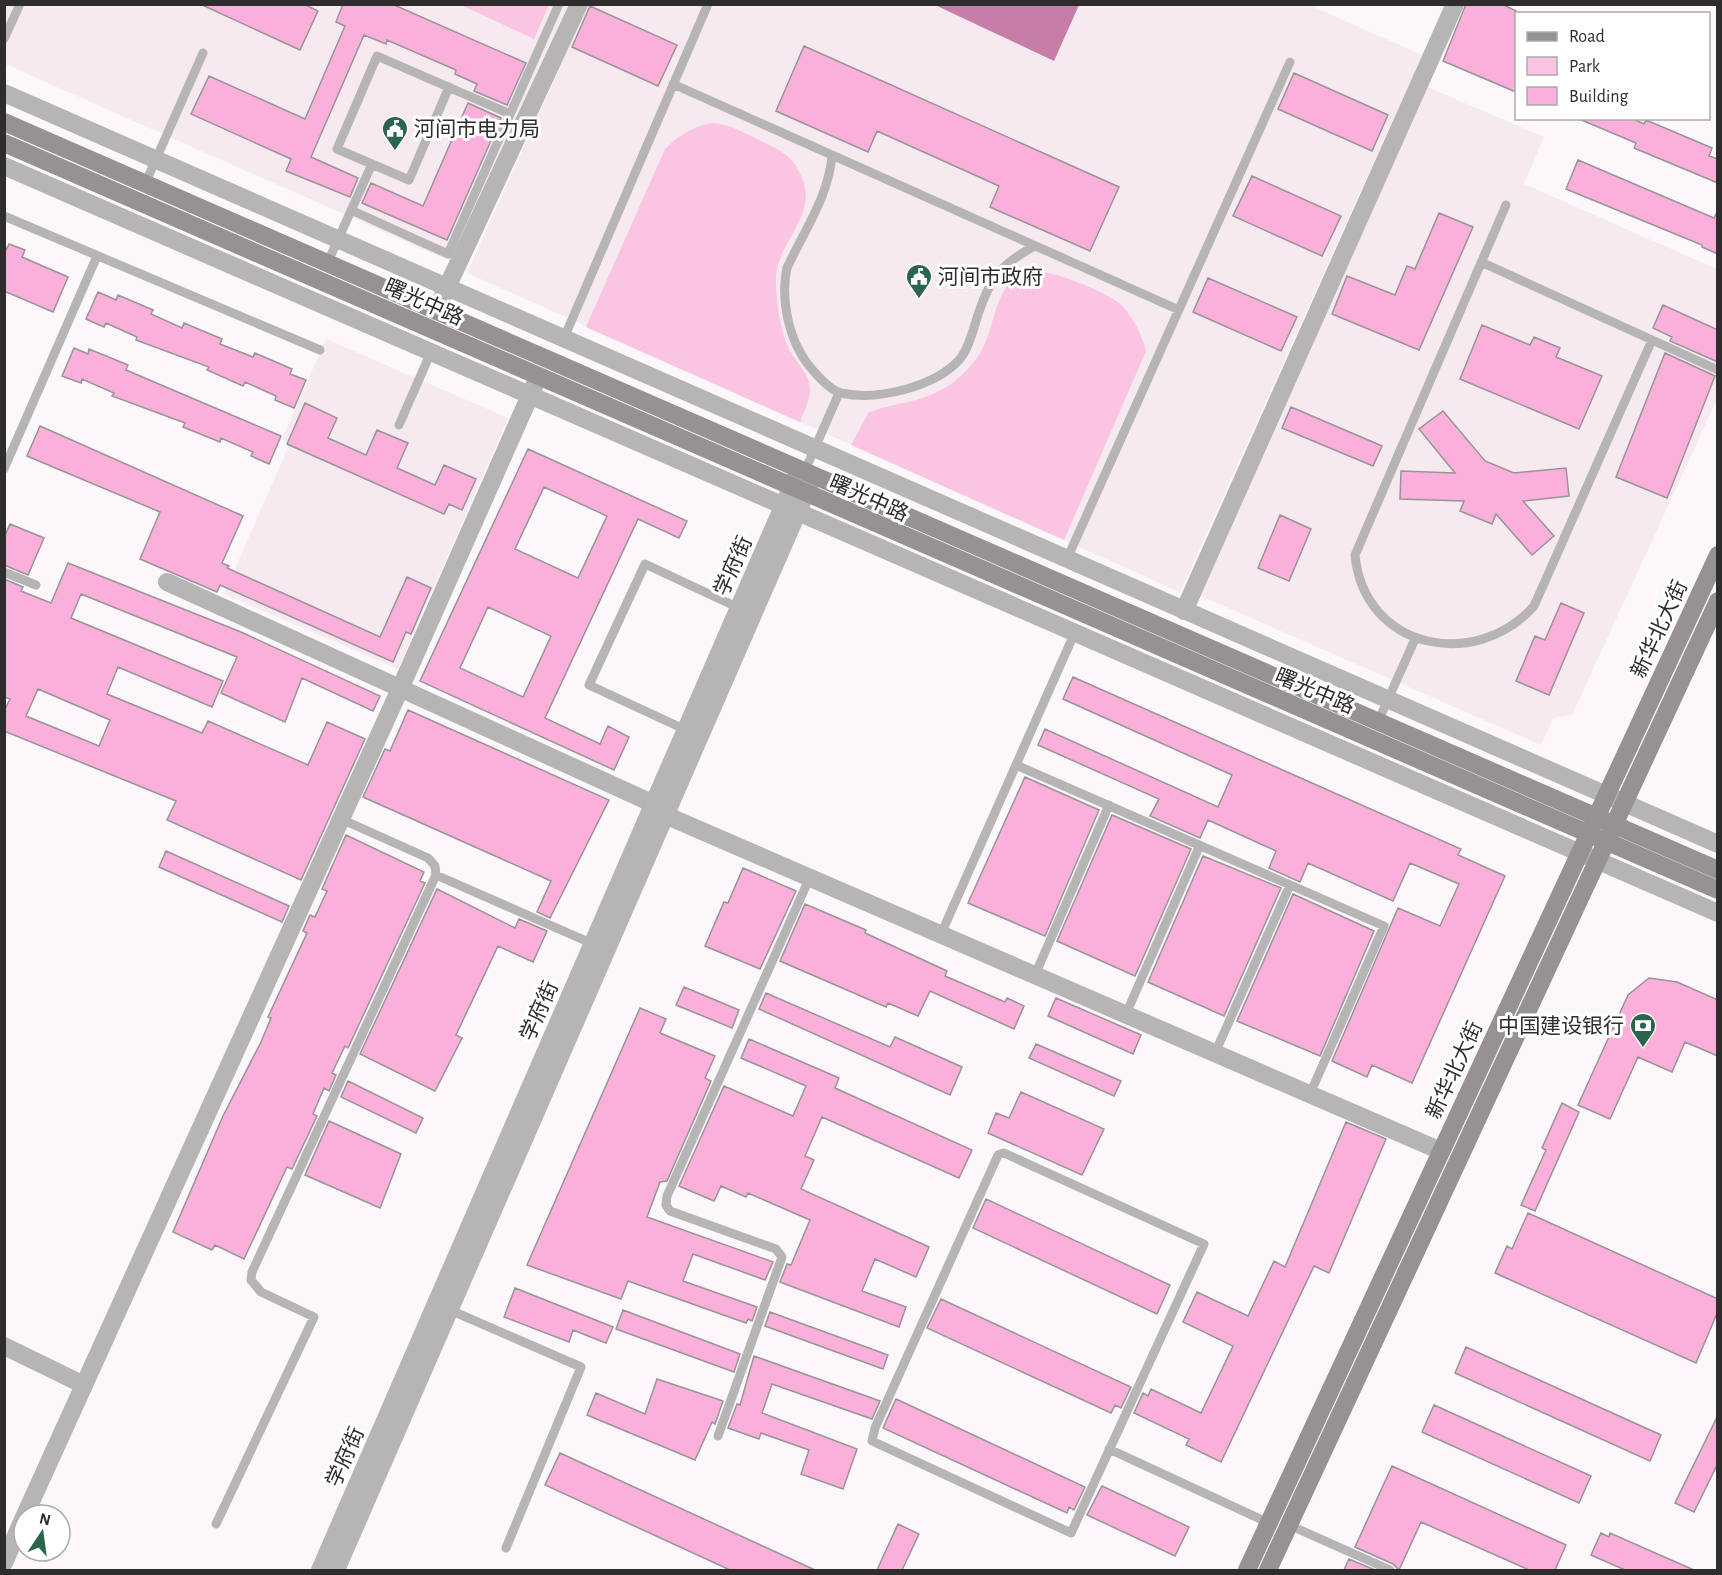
<svg xmlns="http://www.w3.org/2000/svg" width="1722" height="1575" viewBox="0 0 1722 1575" font-family="'Alegreya Sans','Noto Sans SC',sans-serif">
  <style>
    .built { fill: #f6e9f0 }
    .green { fill: #fac4e2 }
    .water { fill: #c67ea8 }
    .building { fill: #fbafdb; stroke: #999496; stroke-width: 1.5; fill-rule: evenodd }
    .lines { fill: none; stroke-linecap: round; stroke-linejoin: round }
    .service { stroke: #b6b4b5; stroke-width: 9 }
    .minor { stroke: #b6b4b5; stroke-width: 18 }
    .tertiary { stroke: #b6b4b5; stroke-width: 18 }
    .secondary { stroke: #969294; stroke-width: 18 }
    .labels { text-anchor: middle; stroke-width: 6; stroke-linejoin: round; paint-order: stroke }
    .poi-label { font-size: 21px; fill: #2e2c2d; stroke: #fff; text-anchor: start }
    .street-label { font-size: 21px; fill: #2e2c2d; stroke: #fff }
  </style>
  <rect width="100%" height="100%" fill="#fcf7fa"/>
  <path class="built" d="M5 5H568L452 262 5 64Z
    M588 5H1309L1422 55 1180 592 467 273Z
    M1425 86 1544 137 1524 184 1717 269V399L1572 715 1553 718 1541 745 1201 596Z
    M326 339 508 418 398 669 224 594 290 443 282 439Z"/>
  <path class="green" d="M461 5 549 4V5L534 39Z
    M712 123C731 124 750 136 767 144 786 153 794 159 802 178 819 218 772 245 776 285 777 305 780 328 788 347 795 362 811 374 810 392 809 402 803 413 800 422L586 327 665 149C680 135 691 127 712 123Z
    M1037 271C1058 273 1102 290 1119 303 1132 314 1142 335 1146 351L1064 540 851 445 869 412C905 400 930 403 961 376 967 370 974 363 979 355 999 325 991 275 1037 271Z"/>
  <path class="water" d="M935 5 1079 4V5L1054 61Z"/>
  <path class="building" d="M200 4H304L318 11 300 50Z
    M343 4H392L526 63 507 105 474 91 477 84 455 74 456 70 387 40 386 44 364 35 311 157 358 178 350 197 286 171 291 159 191 114 209 76 305 119 345 26 336 22Z
    M1466 4H1502L1516 11V92L1443 61Z
    M590 6 677 45 658 86 572 47Z
    M804 46 1119 187 1090 251 990 207 999 186 877 131 868 152 776 111Z
    M1294 73 1388 115 1372 151 1278 109Z
    M468 103 501 118 447 240 362 203 371 183 423 206Z
    M1631 118 1644 124 1646 120 1712 148 1709 156 1718 159V183L1634 148 1636 143 1579 119Z
    M1578 160 1714 218 1718 210V254L1702 247V245L1566 189Z
    M1252 176 1341 216 1322 256 1233 216Z
    M1439 213 1473 227 1419 350 1332 314 1347 276 1395 295 1407 266 1415 269Z
    M9 244 25 250 22 257 68 277 53 312 4 291V254Z
    M1208 278 1297 317 1281 351 1193 312Z
    M98 292 116 300 118 295 153 310 151 314 182 328 184 323 222 339 220 344 253 357 255 353 292 369 290 374 306 380 294 408 275 400 276 396 245 382 243 386 207 370 209 367 136 340 137 337 106 323 104 327 86 319Z
    M1663 305 1718 330V362L1670 341 1672 337 1653 328Z
    M1482 325 1530 345 1534 337 1560 348 1556 357 1602 376 1579 429 1460 379Z
    M74 348 88 354 89 349 128 365 126 370 281 436 269 464 251 456 253 452 221 438 220 442 183 427 185 423 112 396 114 393 82 379 81 383 62 376Z
    M1665 353 1715 376 1667 498 1616 477Z
    M305 403 337 418 328 438 366 455 377 430 408 443 397 468 435 485 444 465 476 479 462 510 449 504 444 514 287 444Z
    M1291 407 1382 446 1373 466 1282 428Z
    M1443 411 1485 461 1514 473 1566 468 1569 496 1523 501 1554 536 1532 555 1496 514 1492 524 1460 511 1464 501 1400 499 1401 471 1455 473 1419 429Z
    M40 426 243 516 222 563 229 566 227 568 380 637 407 577 431 588 411 634 406 632 393 662 220 585 217 592 140 559 160 512 27 456Z
    M528 449 687 521 679 538 638 519 545 718 600 744 608 726 629 737 614 770 420 681ZM544 487 607 516 578 578 515 549ZM488 607 551 636 523 697 460 668Z
    M1280 515 1311 529 1289 581 1258 568Z
    M10 524 44 538 28 575 4 565V538Z
    M68 563 241 632 380 696 373 711 302 678 285 722 221 693 237 657 81 594 71 618 223 681 212 707 118 667 107 694 202 733 208 721 308 765 327 722 365 739 301 880 167 820 176 801 4 731V711L10 699 4 697V579L23 587 21 591 51 603ZM38 689 110 720 99 746 26 716Z
    M1561 603 1584 613 1549 695 1516 681 1535 636 1545 640Z
    M1073 677 1461 849 1458 855 1505 876 1412 1083 1372 1065 1367 1077 1332 1061 1398 908 1440 926 1459 884 1410 863 1393 901 1308 863 1300 882 1269 868 1276 851 1208 820 1200 838 1150 816 1159 799 1038 745 1045 729 1218 807 1232 775 1063 699Z
    M408 710 609 800 550 918 537 912 551 881 363 797 385 749 390 751Z
    M1025 777 1099 810 1045 936 968 903Z
    M1112 815 1191 849 1135 976 1057 941Z
    M346 835 424 872 420 881 425 883 348 1048 345 1046 332 1073 336 1075 329 1091 324 1088 313 1114 317 1116 292 1169 287 1167 244 1259 215 1245 212 1250 173 1232 223 1116 261 1042 271 1018 268 1017 307 933 303 931 310 915 315 917 327 891 322 889Z
    M166 851 289 906 282 922 159 867Z
    M1203 856 1281 888 1224 1016 1148 982Z
    M743 868 796 891 760 969 705 946 724 902 728 903Z
    M437 889 515 928 519 919 547 931 533 962 498 946 456 1035 462 1038 435 1091 360 1054Z
    M1293 894 1374 931 1320 1056 1237 1021Z
    M805 904 866 930 865 933 947 971 945 976 1005 1002 1007 998 1024 1006 1014 1029 930 991 918 1016 888 1003 886 1007 780 961Z
    M1649 978 1677 982 1718 1000V1056L1685 1042 1672 1072 1638 1057 1610 1119 1578 1105 1628 995Z
    M684 987 739 1010 732 1028 676 1005Z
    M766 993 890 1047 895 1037 962 1067 950 1095 759 1009Z
    M1056 998 1141 1035 1133 1054 1048 1016Z
    M640 1008 666 1019 660 1033 715 1056 705 1078 711 1081 667 1181 660 1182 647 1217 773 1262 765 1280 693 1254 683 1281 757 1307 752 1321 748 1319 746 1323 628 1281 621 1299 527 1265Z
    M749 1039 839 1078 835 1088 972 1150 959 1178 822 1117 805 1156 814 1160 801 1189 929 1247 916 1277 875 1259 862 1291 906 1307 899 1327 780 1282 787 1264 791 1265 810 1220 748 1193 746 1197 721 1186 714 1201 679 1186 724 1086 793 1116 806 1086 741 1058Z
    M1036 1044 1121 1081 1114 1096 1029 1058Z
    M348 1081 423 1118 416 1133 341 1097Z
    M1021 1092 1104 1129 1082 1175 988 1133 996 1113 1009 1118Z
    M1562 1103 1579 1112 1535 1211 1521 1205 1546 1150 1542 1148Z
    M329 1121 401 1154 380 1208 305 1175Z
    M1346 1122 1386 1139 1329 1273 1314 1266 1221 1462 1186 1445 1189 1439 1134 1413 1143 1393 1148 1396 1151 1389 1201 1413 1233 1346 1183 1322 1197 1292 1248 1316 1274 1261 1285 1267Z
    M986 1199 1170 1285 1157 1314 973 1228Z
    M1528 1213 1718 1299V1311L1696 1363 1495 1273 1507 1246 1512 1249Z
    M515 1288 613 1327 606 1343 573 1330 569 1342 504 1317Z
    M941 1299 1131 1387 1121 1408 1115 1405 1111 1413 927 1328Z
    M623 1310 740 1354 734 1372 616 1329Z
    M770 1312 888 1355 883 1369 765 1326Z
    M1466 1347 1661 1435 1650 1461 1455 1373Z
    M754 1356 880 1401 872 1419 772 1384 762 1413 857 1449 843 1489 801 1474 809 1450 761 1433 759 1439 728 1428 737 1404 740 1405Z
    M657 1379 723 1401 715 1424 712 1422 695 1460 587 1415 596 1393 645 1414Z
    M896 1399 1085 1487 1074 1510 1069 1507 1067 1513 883 1428Z
    M1434 1405 1591 1476 1579 1503 1422 1432Z
    M1718 1415V1463L1694 1512 1675 1503Z
    M560 1453 815 1570H730L545 1485Z
    M1392 1466 1566 1545 1555 1570H1529L1421 1522 1399 1570 1393 1564 1355 1547Z
    M1102 1486 1189 1527 1175 1556 1087 1515Z
    M898 1524 919 1534 902 1570H877Z
    M1601 1533 1609 1537 1610 1533 1694 1570H1625L1591 1555Z
    M1349 1559 1375 1570H1344Z"/>
  <g class="lines">
    <path class="service" d="M4 39 20 4
      M673 84 1179 310
      M449 87 409 180 337 149 377 56 510 114
      M832 155C829 196 804 231 787 268 781 294 787 329 800 352 806 364 828 390 841 393 877 401 935 387 960 359 968 349 972 334 976 321 988 282 998 265 1035 246
      M145 184 203 53
      M1506 205 1355 555C1364 649 1475 672 1534 606L1652 340
      M351 210 448 254 559 4
      M4 216 320 350
      M1481 262 1718 370
      M327 264 372 164
      M564 338 708 4
      M399 425 431 352
      M4 469 97 256
      M804 473 839 393
      M1067 559 1290 62
      M4 572 36 585
      M1378 722 1415 639
      M686 730 589 685 645 564 739 608
      M1016 765 1384 926 1310 1094
      M436 875 593 944
      M941 934 1075 632
      M1035 975 1109 805
      M1126 1014 1200 845
      M1215 1053 1290 885
      M1004 1153 1204 1244 1071 1533 872 1441 875 1428 998 1155Z
      M450 1310 581 1367 506 1548
      M718 1436 782 1257 776 1249 670 1211 666 1205 667 1196 810 877
      M1109 1449 1269 1523
      M216 1524 314 1317 261 1292 251 1280 252 1272 436 875 435 866 428 858 341 819
      M1289 1525 1390 1570"/>
    <path class="minor" d="M4 93 1718 844
      M4 166 1718 913
      M436 311 579 4
      M167 582 654 804
      M1184 611 1455 4
      M665 815 1441 1151
      M4 1346 84 1385
      M25 1515 400 689 535 384
      M4 1563 24 1517"/>
    <path class="tertiary" d="M320 1570 798 472
      M336 1570 813 477"/>
    <path class="secondary" d="M4 122 1718 870
      M4 143 1718 890
      M1247 1570 1718 555
      M1268 1570 1718 601"/>
  </g>
  <defs>
    <symbol id="civic-pin" viewBox="-11 -11 22 30"><path d="M0 17L-7.5 6A9.5 9.5 0 1 1 7.5 6Z" fill="#2b654d" stroke="#fff"/><path d="M-.6-6.5H3V-4.5H.6V-3L4-1V1h2V6H-6V1h2V-1L-.6-3ZM-1.2 2.5V6h2.4V2.5Z" fill="#fff"/></symbol>
    <symbol id="bank-pin" viewBox="-11 -11 22 30"><path d="M0 17L-7.5 6A9.5 9.5 0 1 1 7.5 6Z" fill="#2b654d" stroke="#fff"/><path d="M-6-4H6V4H-6ZM0-2.3a2.3 2.3 0 1 0 0 4.6a2.3 2.3 0 1 0 0-4.6Z" fill="#fff"/></symbol>
  </defs>
  <g fill-rule="evenodd">
    <use href="#civic-pin" x="380" y="114" width="30" height="40"/>
    <use href="#civic-pin" x="904" y="262" width="30" height="40"/>
    <use href="#bank-pin" x="1628" y="1011" width="30" height="40"/>
  </g>
  <g class="labels">
    <g class="poi-label">
      <text x="414" y="136">河间市电力局</text>
      <text x="938" y="284">河间市政府</text>
      <text x="1624" y="1033" text-anchor="end">中国建设银行</text>
    </g>
    <g class="street-label">
      <text transform="translate(424 302) rotate(24)" y="7">曙光中路</text>
      <text transform="translate(869 498) rotate(24)" y="7">曙光中路</text>
      <text transform="translate(733 566) rotate(-66)" y="7">学府街</text>
      <text transform="translate(1659 629) rotate(-65)" y="7">新华北大街</text>
      <text transform="translate(1315 691) rotate(23)" y="7">曙光中路</text>
      <text transform="translate(539 1011) rotate(-66)" y="7">学府街</text>
      <text transform="translate(1454 1070) rotate(-65)" y="7">新华北大街</text>
      <text transform="translate(345 1457) rotate(-66)" y="7">学府街</text>
    </g>
  </g>
  <rect width="1722" height="1575" fill="none" stroke="#2e2c2d" stroke-width="12"/>
  <rect x="1515" y="12" width="195" height="108" fill="#ffffff" stroke="#ababab" stroke-width="1.5"/>
  <rect x="1527" y="32" width="30" height="9" fill="#969294" stroke="#ababab" stroke-width="1.5"/>
  <text x="1569" y="42" font-size="18" fill="#2e2c2d">Road</text>
  <rect x="1527" y="57" width="30" height="18" fill="#fac4e2" stroke="#ababab" stroke-width="1.5"/>
  <text x="1569" y="72" font-size="18" fill="#2e2c2d">Park</text>
  <rect x="1527" y="87" width="30" height="18" fill="#fbafdb" stroke="#ababab" stroke-width="1.5"/>
  <text x="1569" y="102" font-size="18" fill="#2e2c2d">Building</text>
  <g transform="translate(42 1533) rotate(13)"><circle r="28" fill="#ffffff" stroke="#ababab" stroke-width="1.5"/>
  <path d="M0-4.5L10 22L0 15L-10 22Z" fill="#2b654d"/>
  <text y="-9" font-size="16" font-weight="bold" text-anchor="middle" fill="#2e2c2d">N</text>
  </g>
</svg>
